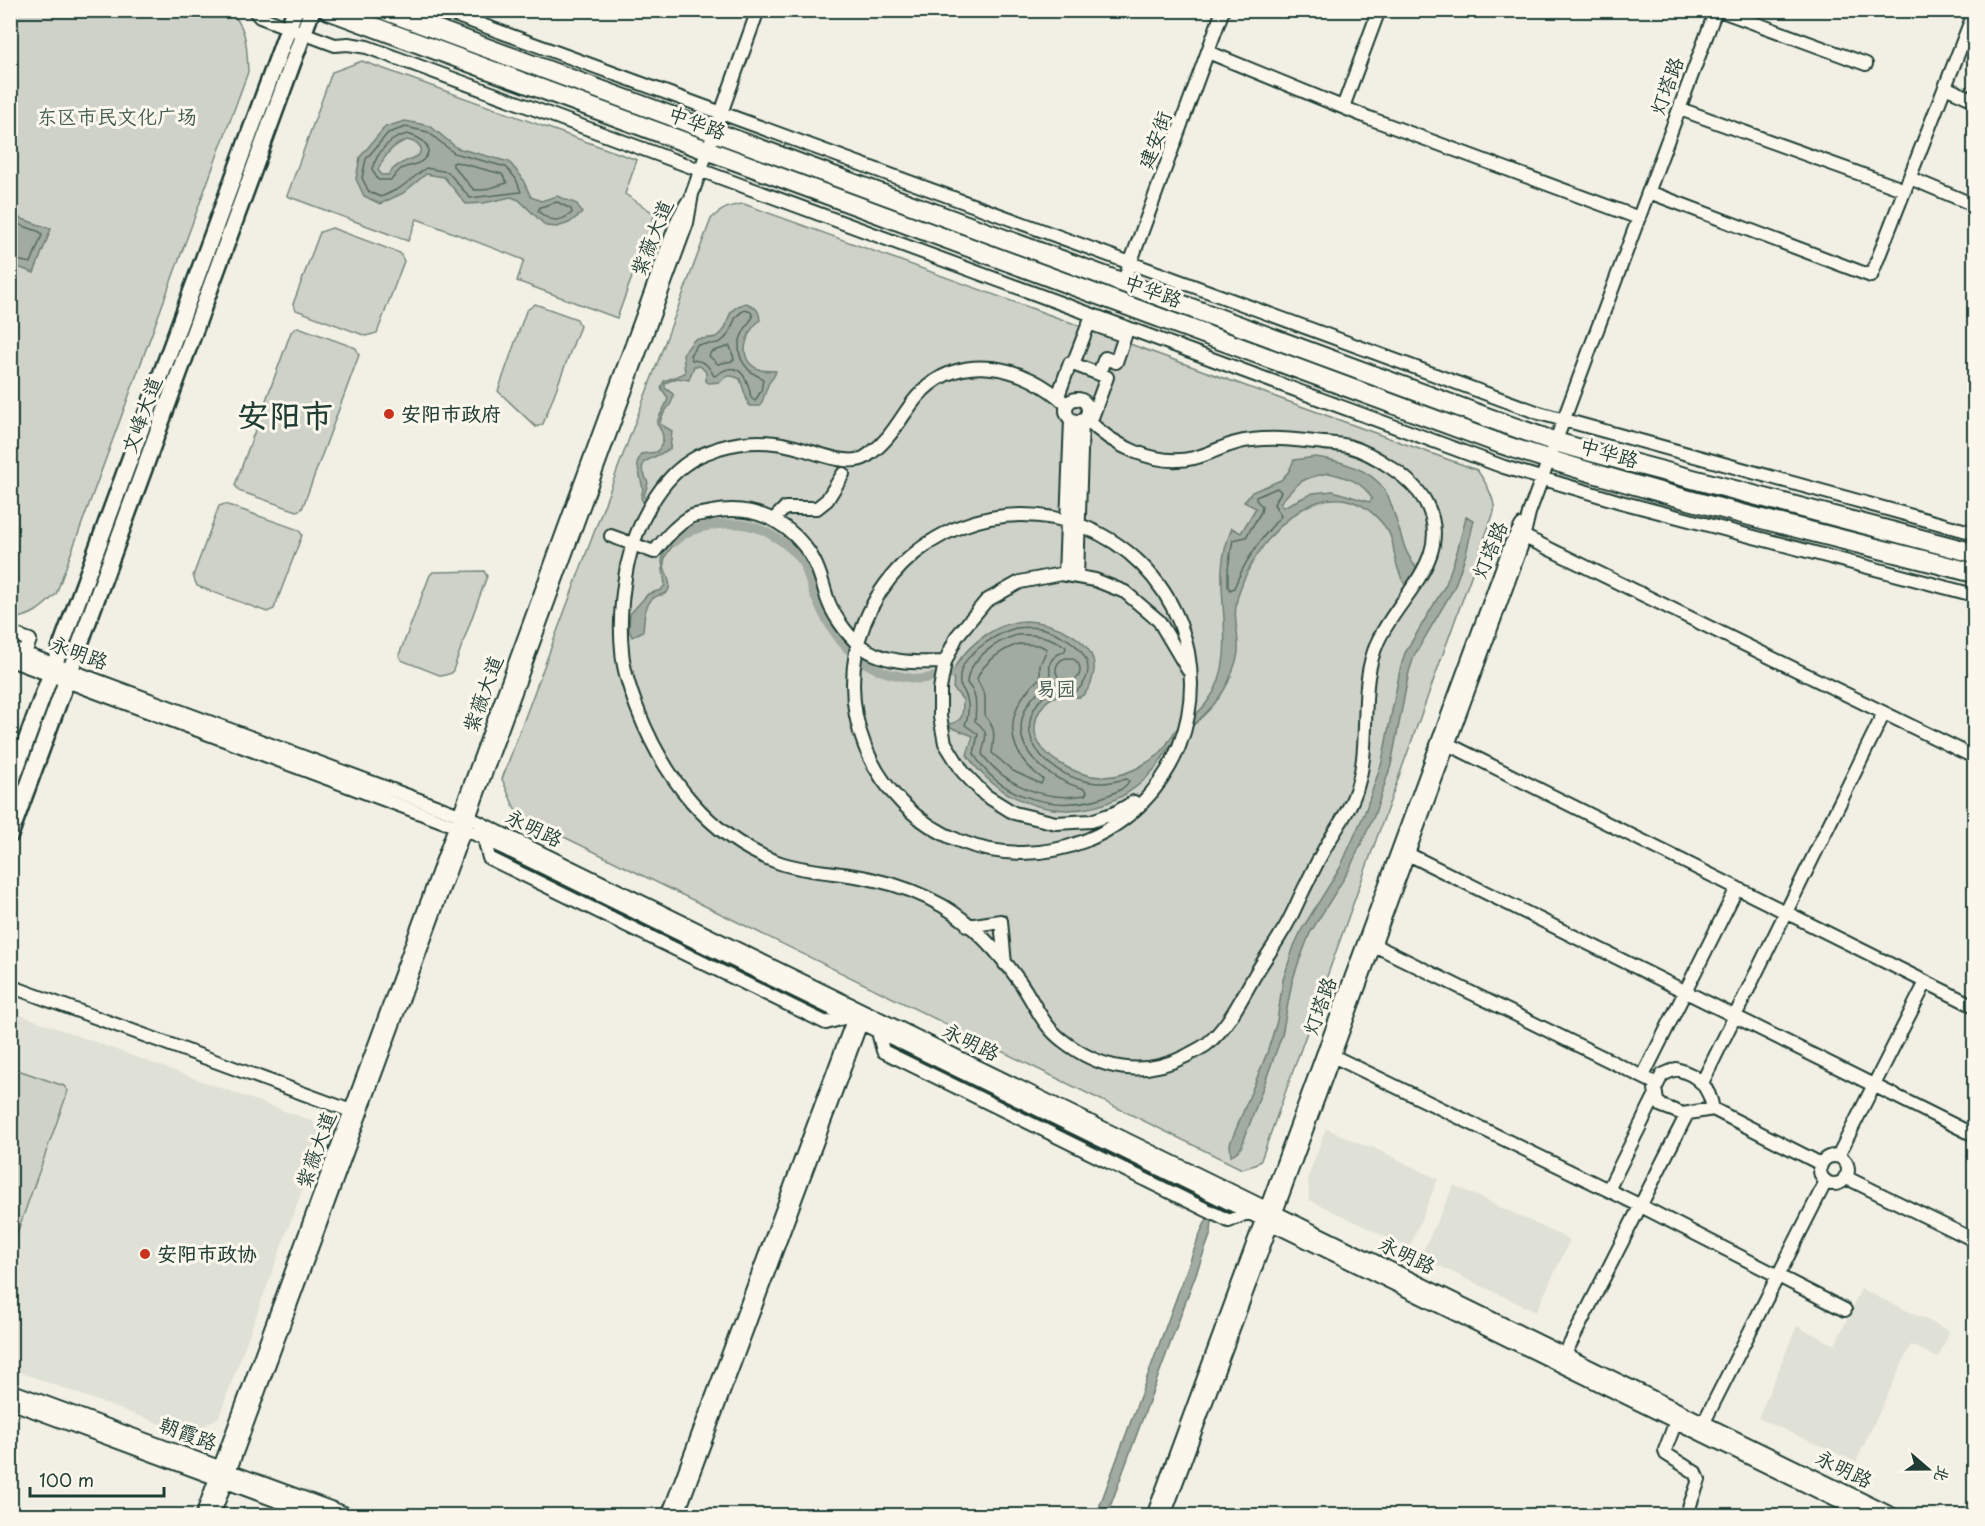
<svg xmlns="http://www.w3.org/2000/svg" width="1985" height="1526" viewBox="0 0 1985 1526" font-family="'Playpen Sans','LXGW WenKai TC',sans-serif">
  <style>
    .built { fill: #e0e1d6 }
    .green { fill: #cfd2c8; stroke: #77887e; stroke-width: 1.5 }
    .water { fill: #a2aba1; stroke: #6e7f75; stroke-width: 1.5; fill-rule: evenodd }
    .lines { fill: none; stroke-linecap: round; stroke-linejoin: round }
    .shore { stroke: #536960; stroke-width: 1.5 }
    .canal { stroke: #a2aba1; stroke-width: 9 }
    .minor-casing { stroke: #1f3d34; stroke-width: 16 }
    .major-casing { stroke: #1f3d34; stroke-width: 20 }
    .highway-casing { stroke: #1f3d34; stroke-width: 22 }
    .minor { stroke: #fbf7ec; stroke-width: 12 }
    .major { stroke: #fbf7ec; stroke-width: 15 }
    .highway { stroke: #fbf7ec; stroke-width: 18 }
    .poi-dot { fill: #c8321e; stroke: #fbf7ec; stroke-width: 2 }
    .labels { text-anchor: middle; stroke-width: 6; stroke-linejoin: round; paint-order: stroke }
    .street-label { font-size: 20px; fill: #1f3d34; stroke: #fbf7ec }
    .park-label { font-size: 20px; fill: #425b52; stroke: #fbf7ec }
    .poi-label { font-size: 20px; font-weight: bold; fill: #1f3d34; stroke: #fbf7ec; text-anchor: start }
    .town-label { font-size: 32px; font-weight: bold; fill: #1f3d34; stroke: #fbf7ec }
  </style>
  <rect width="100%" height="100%" fill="#f2f0e5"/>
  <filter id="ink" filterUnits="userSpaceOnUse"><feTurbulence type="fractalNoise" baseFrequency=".0167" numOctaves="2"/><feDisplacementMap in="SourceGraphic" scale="12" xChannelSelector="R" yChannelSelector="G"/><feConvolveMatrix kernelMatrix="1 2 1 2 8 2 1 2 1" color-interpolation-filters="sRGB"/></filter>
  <g filter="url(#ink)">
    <path class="built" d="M10 1011 312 1121 320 1128 321 1139 219 1417 190 1435 11 1369Z
      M1326 1128 1369 1148 1370 1146 1438 1179 1409 1248 1309 1200 1308 1177Z
      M1454 1185 1570 1240 1536 1312 1420 1257Z
      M1861 1289 1950 1331 1938 1358 1911 1345 1856 1462 1758 1418 1797 1326 1835 1345Z"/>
    <path class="green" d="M11 11H228C248 24 247 51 248 72L56 594C43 607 30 619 11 618Z
      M362 61 637 160 625 194 655 214 617 318 517 281 524 260 417 219 408 241 287 196 332 72Z
      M744 204 1477 470C1484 479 1496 500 1494 512L1261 1160 1255 1165 1242 1169 517 814 502 779 711 219C721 209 730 205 744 204Z
      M332 228 400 253 404 261 377 333 366 336 296 310 293 304 320 232Z
      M535 304 577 319 580 326 543 424 536 427 498 391 526 311Z
      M298 327 356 348 359 355 302 509 297 511 239 491 235 485 291 332Z
      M225 504 299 530 302 535 274 609 267 612 197 586 193 576 219 506Z
      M484 571 487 576 452 673 442 676 401 660 399 655 430 575 433 572Z
      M15 1069 64 1086 68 1091 11 1250 10 1072Z"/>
    <path class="water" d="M405 121 430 126 457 148 509 162 521 176 531 197 541 201 557 196 577 204 582 213 569 223 557 227 546 226 519 200 511 197 484 203 466 204 444 177 426 174 403 193 380 204 364 196 356 179 360 157 385 127ZM407 140 417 143 421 148 419 155C407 162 397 162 388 175H382L378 170C385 155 392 145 407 140Z
      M11 215 51 229 34 273 15 266 11 278Z
      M746 303C756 307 759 310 760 320 746 332 736 359 758 369 764 372 771 370 776 371 775 377 770 380 768 385 765 392 764 399 760 406H749L740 379C732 375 727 374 720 382L709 383 706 381V372L700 366H694L689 380 677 378 665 383V388L673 394C674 407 660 411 660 424L672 431 670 449 644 462 642 469 648 483 644 496 648 502 647 505 644 504 641 498 643 489 637 463 641 454 657 452C665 441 665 435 657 424 659 413 666 408 668 398L661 388 664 381 685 373 683 354 694 340C701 337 711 340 718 336 733 326 721 310 746 303Z
      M1316 457C1342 461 1376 470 1388 496 1393 508 1396 521 1400 532 1404 547 1408 558 1418 570L1406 587C1402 579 1398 571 1396 562 1393 551 1394 541 1388 531 1335 454 1259 531 1239 592 1231 616 1239 629 1238 651 1238 658 1234 666 1232 673 1223 698 1207 713 1188 730L1191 716C1198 714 1203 708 1208 701 1236 663 1220 613 1222 569 1223 555 1226 542 1232 528L1241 533 1256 508 1244 502 1252 492 1281 480 1289 471 1294 460ZM1329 473C1346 477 1364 482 1372 499L1369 502 1333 491 1313 493 1283 507 1280 503C1298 482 1301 478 1329 473Z
      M1466 517 1474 520 1466 554 1454 588 1414 656 1409 672 1391 765 1374 816 1348 872 1310 933 1298 964 1292 982 1282 1035 1241 1148 1231 1156 1230 1144 1267 1053 1277 1021 1283 980 1294 946 1302 929 1340 868 1365 812 1382 762 1400 670 1405 653 1446 584 1457 552Z
      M672 539 675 543C670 550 664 555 664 564 664 572 673 583 668 591 665 596 659 594 655 597 644 603 644 620 643 631L632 637 629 630 630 614 648 594 661 590 665 585 662 561 664 552Z
      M1026 621C1056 622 1107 643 1091 683 1081 707 1072 693 1057 696 1044 699 1035 715 1035 728 1034 742 1046 754 1056 761 1087 781 1115 783 1146 763 1151 760 1157 757 1161 752 1169 743 1173 731 1182 723 1180 735 1171 743 1165 754 1118 831 1015 826 967 755L973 736 950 727V724C965 720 962 714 963 700L953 688C954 681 953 671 956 665 971 642 998 622 1026 621Z
      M1213 1207 1211 1233 1107 1515 1096 1516 1201 1231Z"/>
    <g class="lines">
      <path class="shore" d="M406 127 428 132 454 153 506 167 516 179 521 192 470 198 448 172 426 168 400 188 381 197 369 192 362 178 366 159 388 133Z
        M407 134C419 137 437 146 423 160 417 166 407 165 401 169 397 172 394 177 391 180H378L372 169C378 151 388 139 407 134Z
        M456 162 502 174 507 183 483 190H474L453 166V163Z
        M557 202 571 209 572 213C559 223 550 222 538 211L540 207Z
        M10 221 40 232 42 235 31 263 16 260 10 262
        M745 310 751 312 753 317C741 333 731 350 748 369 752 374 759 376 763 379L761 391 755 401 751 398C749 384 742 361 723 371 720 373 717 375 714 376 708 365 705 361 692 360L690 355 697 345C705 343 715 346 722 341 735 332 730 316 745 310Z
        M730 346 734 359 732 361 718 364 709 356 711 352Z
        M1277 488 1281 492 1274 504 1281 516C1261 538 1245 560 1234 588L1230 590 1228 587V568L1233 540 1246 537 1261 512 1262 506 1256 500V497Z
        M1016 628C1025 627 1035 626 1044 629 1071 636 1106 663 1077 691 1069 692 1062 688 1054 691 1045 694 1038 701 1034 709 1016 746 1057 777 1090 782 1103 785 1114 781 1127 779L1129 781C1125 789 1114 793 1106 796 1060 814 999 799 974 754L978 734 965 725C971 710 969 697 960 685 960 681 959 675 961 671 966 652 998 633 1016 628Z
        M1017 635C1035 634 1051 636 1066 647L1065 651C1046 658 1049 667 1051 683 1039 690 1031 697 1025 710 1008 751 1051 780 1085 789L1087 792 1085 795C1046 802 1005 786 982 754 985 738 991 733 975 721 976 706 978 695 967 683 968 660 996 641 1017 635Z
        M1019 644 1039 645 1047 649 1040 665V678C1003 710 1003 750 1043 779L1041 784 1013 771 992 753C994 737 997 729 985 716V696L977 679C982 663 1003 649 1019 644Z
        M1056 670a12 12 0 1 1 24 0a12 12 0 1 1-24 0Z"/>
      <path class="canal" d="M674 542C693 523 738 519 762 530 775 536 789 546 799 557 809 569 809 586 816 599 834 639 856 668 900 676 906 677 912 679 918 679 931 679 942 675 954 673"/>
      <defs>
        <path id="minor" d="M254 10 260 17 335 45 348 44 367 47 1504 467 1621 502 1974 595
          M441 10 1539 413 1974 533
          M1719 10 1866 64
          M1208 52 1369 118 1639 218
          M1945 87 1974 100
          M1343 107 1379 10
          M1680 109 1905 190
          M1910 178 1974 205
          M1649 192 1871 276 1974 13
          M1123 283 1223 10
          M1073 364 1089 323 1125 336 1116 362 1105 358 1099 373
          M1058 396 1070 363 1107 377 1090 423
          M1066 410a11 11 0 1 1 22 0a11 11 0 1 1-22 0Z
          M1067 405C1026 365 958 349 917 397 901 416 892 438 871 453 868 455 865 458 861 459 842 465 810 450 791 446 767 440 743 441 719 448 712 451 704 453 697 457 659 477 636 526 627 566 622 593 619 622 622 650 623 670 630 690 637 708 663 776 709 838 780 863 810 873 845 872 875 880 899 885 922 894 943 906 972 923 1000 954 1020 982 1034 1002 1042 1025 1062 1040 1100 1070 1143 1078 1186 1056 1191 1053 1202 1048 1207 1044 1229 1026 1241 999 1255 975 1263 961 1273 948 1281 934 1290 921 1296 905 1303 891 1310 877 1317 862 1325 848 1335 830 1347 815 1354 796 1374 746 1356 690 1378 641 1399 595 1456 556 1425 501 1412 478 1373 453 1348 446 1340 444 1332 444 1324 443 1299 440 1276 437 1252 440 1231 441 1214 453 1194 458 1156 467 1112 446 1086 418
          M853 684a169 169 0 1 1 338 0a169 169 0 1 1-338 0Z
          M773 520 785 508H817L827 500 843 474
          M611 536 654 552C665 539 675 526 690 517 696 514 705 514 712 512 751 504 786 520 808 551 818 565 822 581 827 598 832 613 845 632 857 643 881 664 915 663 945 662
          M1523 536 1968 754
          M1065 575 1071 420
          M1077 577 1082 420
          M10 633 30 640 25 653
          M10 648 476 821 1895 1516
          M10 660 471 832 1868 1516
          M1448 744 1974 1006
          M1134 802 1115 813 1091 821 1056 823 1014 813 985 795 963 772 945 743 940 717V689L945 662 957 636 986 601 1020 582 1061 574 1095 580 1125 592 1159 621 1188 670
          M484 838 489 858 826 1023 847 1017
          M1408 854 1974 1135
          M968 926 1001 921 1005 964
          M1374 945 1657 1084
          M10 986 351 1111
          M878 1032 883 1051 1229 1221 1249 1212
          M1333 1056 1641 1206 1845 1310
          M1643 1076 1737 888
          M1702 1083 1884 713
          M1713 1109C1709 1087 1699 1075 1676 1069L1662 1075 1655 1089 1657 1101 1662 1106 1683 1114 1713 1109 1821 1164
          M1838 1156 1926 982
          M1820 1170a14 14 0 1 1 28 0a14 14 0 1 1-28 0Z
          M1845 1177 1974 1240
          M1608 1190 1656 1094
          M1565 1354 1687 1114
          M10 1390 352 1516
          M10 1402 318 1516
          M1676 1421 1665 1450 1666 1454 1696 1473 1699 1480 1686 1516
          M1704 1422 1826 1181
          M202 1516 678 219 687 203
          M213 1516 687 223 692 194 758 10
          M668 1516 853 1020
          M677 1516 861 1023
          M1153 1516 1511 544 1522 525
          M1164 1516 1521 547 1529 513 1716 10"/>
        <path id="major" d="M10 785 295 10
          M10 835 312 10"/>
        <path id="highway" d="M328 10 1501 444C1656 496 1817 532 1974 573
          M384 10 1508 425 1559 443 1632 463 1974 553"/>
      </defs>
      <use href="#minor" class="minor-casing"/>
      <use href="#major" class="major-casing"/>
      <use href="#highway" class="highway-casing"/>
      <use href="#minor" class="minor"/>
      <use href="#major" class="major"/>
      <use href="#highway" class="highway"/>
    </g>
  </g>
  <g class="poi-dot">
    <circle cx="389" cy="414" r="6"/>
    <circle cx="145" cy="1254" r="6"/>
  </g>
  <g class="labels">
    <g class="street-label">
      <text transform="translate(1667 86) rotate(-70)" y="7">灯塔路</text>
      <text transform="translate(697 123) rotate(20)" y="7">中华路</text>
      <text transform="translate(1155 140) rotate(-70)" y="7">建安街</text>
      <text transform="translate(652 238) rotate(-68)" y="7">紫薇大道</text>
      <text transform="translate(1153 291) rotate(20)" y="7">中华路</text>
      <text transform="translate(142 415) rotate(-70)" y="7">文峰大道</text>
      <text transform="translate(1609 453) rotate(16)" y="7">中华路</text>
      <text transform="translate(1490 550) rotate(-67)" y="7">灯塔路</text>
      <text transform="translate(79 653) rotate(20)" y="7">永明路</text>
      <text transform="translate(483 694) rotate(-70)" y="7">紫薇大道</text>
      <text transform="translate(534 828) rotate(26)" y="7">永明路</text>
      <text transform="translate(1320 1006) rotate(-70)" y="7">灯塔路</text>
      <text transform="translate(971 1042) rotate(26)" y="7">永明路</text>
      <text transform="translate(316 1150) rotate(-70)" y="7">紫薇大道</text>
      <text transform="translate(1407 1255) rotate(26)" y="7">永明路</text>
      <text transform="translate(188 1434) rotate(20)" y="7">朝霞路</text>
      <text transform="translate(1844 1469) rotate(26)" y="7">永明路</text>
    </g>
    <g class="park-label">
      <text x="117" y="124">东区市民文化广场</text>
      <text x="1056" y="696">易园</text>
    </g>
    <g class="poi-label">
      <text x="401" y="421">安阳市政府</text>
      <text x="157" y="1261">安阳市政协</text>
    </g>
    <g class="town-label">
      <text x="285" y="427">安阳市</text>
    </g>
  </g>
  <rect width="1985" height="1526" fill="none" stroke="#fbf7ec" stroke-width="36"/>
  <rect x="18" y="18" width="1949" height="1490" fill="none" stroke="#1f3d34" stroke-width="2" filter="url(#ink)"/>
  <g transform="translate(1928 1469) rotate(110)" stroke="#fbf7ec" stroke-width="4.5" paint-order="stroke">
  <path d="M0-4.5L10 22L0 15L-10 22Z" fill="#1f3d34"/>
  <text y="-9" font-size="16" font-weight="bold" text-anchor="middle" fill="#1f3d34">北</text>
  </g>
  <path d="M30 1487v9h134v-9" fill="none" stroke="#1f3d34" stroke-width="3"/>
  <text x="39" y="1487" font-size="18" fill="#1f3d34" stroke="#fbf7ec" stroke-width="4.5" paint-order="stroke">100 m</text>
</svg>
